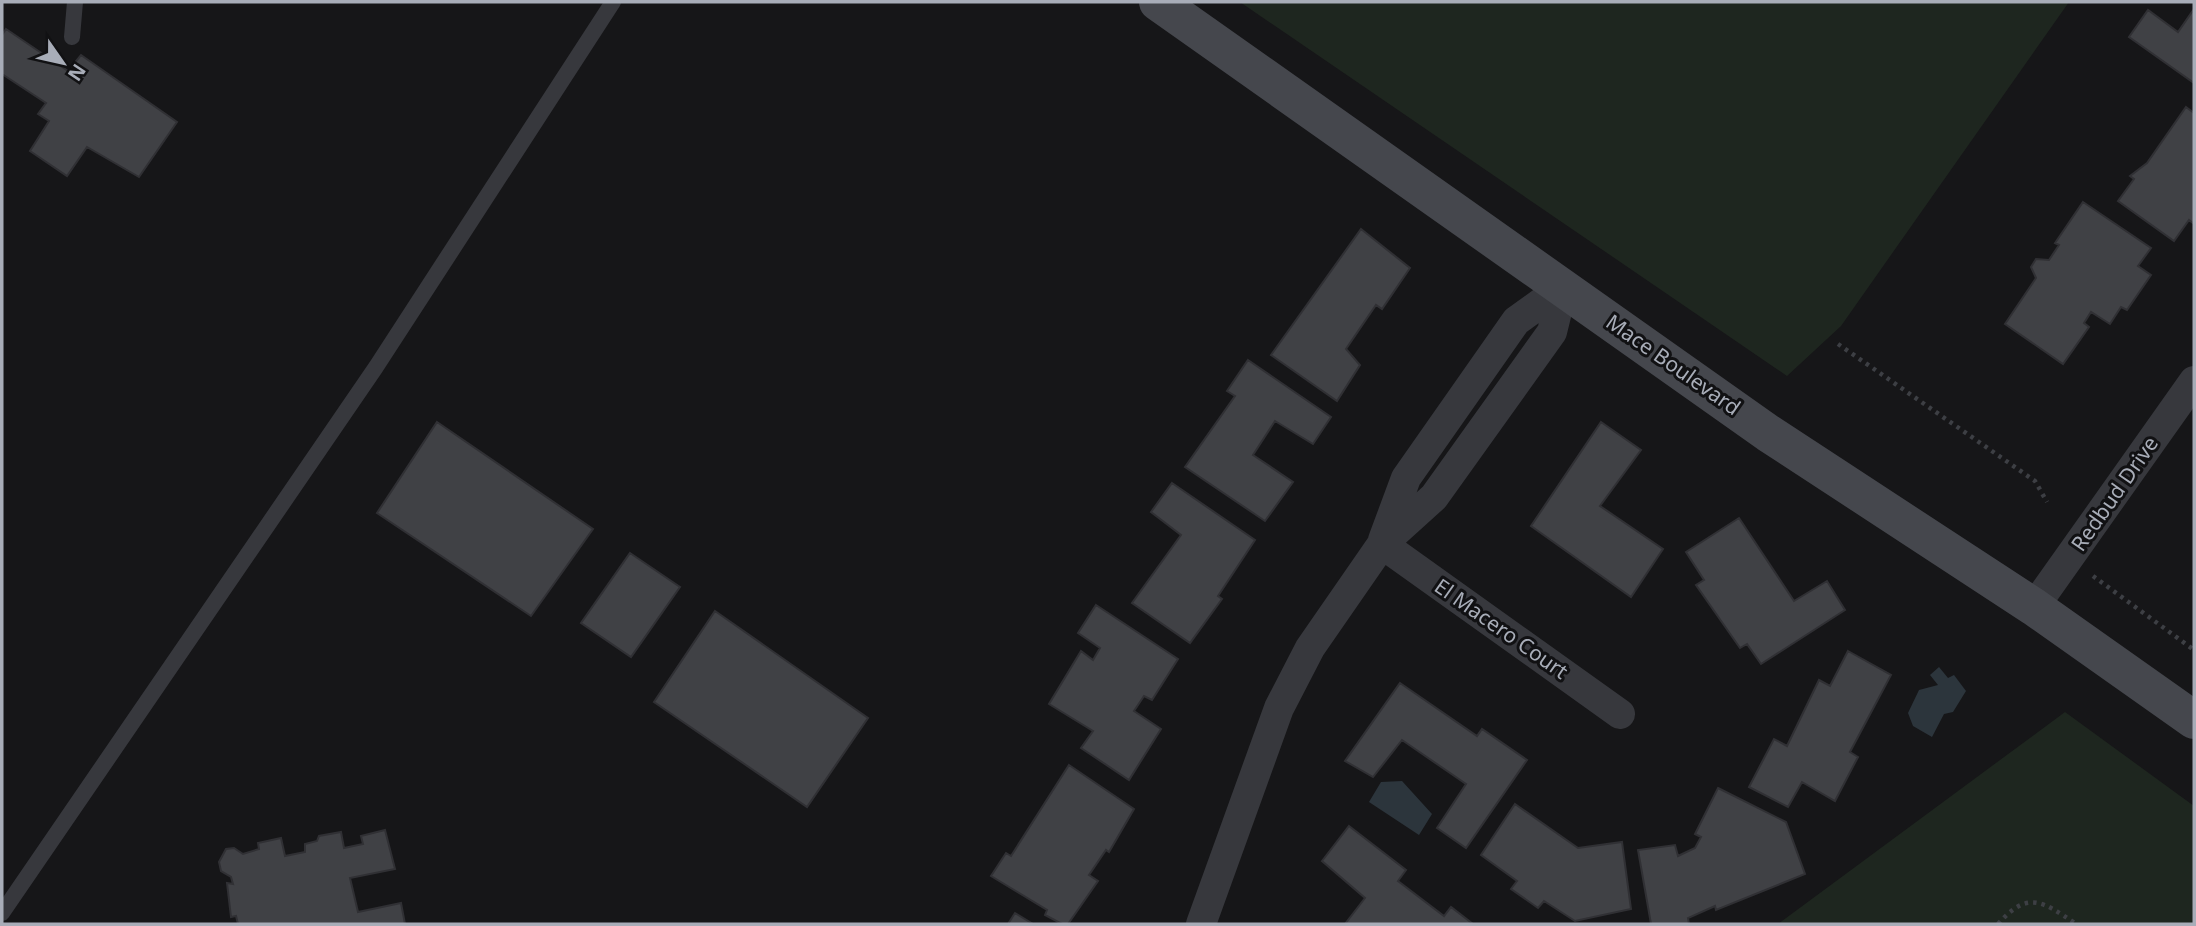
<svg xmlns="http://www.w3.org/2000/svg" width="2196" height="926" viewBox="0 0 2196 926" font-family="'Noto Sans',sans-serif">
  <style>
    .green { fill: #1e261f }
    .water { fill: #2c353c }
    .building { fill: #404145; stroke: #303034; stroke-width: 2 }
    .lines { fill: none; stroke-linecap: round; stroke-linejoin: round }
    .path { stroke: #3d3f44; stroke-width: 4.5; stroke-dasharray: 3.5 5; stroke-linecap: butt }
    .lane { stroke: #37383d; stroke-width: 16 }
    .street { stroke: #37383d; stroke-width: 30 }
    .secondary { stroke: #45474d; stroke-width: 38 }
    .labels { text-anchor: middle; stroke-width: 6; stroke-linejoin: round; paint-order: stroke }
    .street-label { font-size: 21px; fill: #a8adb8; stroke: #111113 }
  </style>
  <rect width="100%" height="100%" fill="#161618"/>
  <path class="green" d="M1240 2H2069L1841 326 1787 376Z
    M2065 712 2194 806V924H1778Z"/>
  <path class="water" d="M1939 667 1948 678 1954 675 1966 691 1953 712 1944 714 1932 737 1913 726 1908 713 1919 690 1938 685 1930 675Z
    M1402 781 1432 814 1419 835 1369 802 1381 782Z"/>
  <path class="building" d="M2194 9V83L2129 37 2148 10 2178 32Z
    M6 29 68 71 81 55 177 122 139 177 87 147 67 176 30 151 49 121 38 114 46 103 2 74V35Z
    M2186 107 2194 113V224L2189 220 2174 241 2118 201 2134 179 2130 176 2147 163Z
    M2083 202 2151 248 2138 266 2151 275 2127 310 2121 307 2110 324 2091 312 2084 323 2089 327 2063 364 2005 324 2036 278 2031 267 2036 259 2049 260 2059 245 2055 243Z
    M1361 229 1410 268 1382 309 1376 305 1346 349 1360 365 1337 401 1271 355Z
    M1248 360 1331 417 1313 444 1275 421 1253 455 1293 482 1265 521 1185 467 1235 396 1227 391Z
    M437 422 593 529 531 616 377 513Z
    M1601 422 1641 450 1600 506 1663 549 1631 597 1531 526Z
    M1172 483 1255 540 1218 596 1222 599 1190 643 1132 603 1181 535 1151 512Z
    M1739 518 1794 601 1827 581 1845 610 1761 664 1747 644 1740 648 1696 585 1704 580 1686 552Z
    M630 553 680 587 631 657 581 623Z
    M1096 605 1178 659 1152 700 1144 696 1134 711 1161 729 1129 780 1081 748 1093 731 1049 704 1081 651 1093 660 1100 648 1078 633Z
    M715 611 868 718 807 807 654 702Z
    M1848 651 1891 675 1850 752 1858 757 1835 801 1802 782 1788 807 1749 787 1774 739 1787 746 1819 680 1830 686Z
    M1400 683 1477 736 1482 729 1527 760 1466 848 1437 828 1466 784 1402 740 1373 777 1345 761Z
    M1069 765 1134 809 1109 852 1106 850 1089 875 1098 881 1068 924H1062L1045 915 1047 910 991 876 1006 853 1011 856Z
    M1718 788 1786 822 1805 874 1716 910 1715 906 1688 918 1689 924H1651L1638 850 1675 845 1678 856 1695 848 1701 837 1695 834Z
    M1515 804 1578 848 1622 842 1631 909 1575 921 1544 901 1538 908 1511 889 1517 881 1481 855Z
    M1349 826 1406 870 1398 881 1444 916 1451 907 1473 924H1345L1365 898 1322 861Z
    M385 830 395 869 350 878 358 912 401 903 405 924H238L236 916 231 917 227 883 233 884 231 877 221 871 219 862 226 849 234 848 243 854 259 849 258 843 281 838 285 856 305 852V844L317 841 319 836 341 832 344 848 363 844 361 836Z
    M1015 913 1033 924H1008Z"/>
  <g class="lines">
    <path class="path" d="M1838 344 2035 481 2047 502
      M2093 576 2194 650
      M1998 924C2028 890 2042 901 2076 924"/>
    <path class="lane" d="M72 37 75 2
      M2 913 376 367 613 2"/>
    <path class="street" d="M1383 540 1406 478 1516 321 1563 287
      M1382 544 1620 714
      M2034 607 2194 381
      M1201 924 1279 708 1310 648 1382 544 1434 497 1552 332 1563 287"/>
    <path class="secondary" d="M1158 2 1768 433 2034 607 2194 720"/>
  </g>
  <g class="labels">
    <g class="street-label">
      <text transform="translate(1673 365) rotate(35)" y="7">Mace Boulevard</text>
      <text transform="translate(2115 494) rotate(-55)" y="7">Redbud Drive</text>
      <text transform="translate(1501 629) rotate(35)" y="7">El Macero Court</text>
    </g>
  </g>
  <rect width="2196" height="926" fill="none" stroke="#a8adb8" stroke-width="7"/>
  <g transform="translate(63 63) rotate(124)" stroke="#111113" stroke-width="5" paint-order="stroke">
  <path d="M0-5L12 26L0 18L-12 26Z" fill="#a8adb8"/>
  <text y="-10" font-size="19" font-weight="bold" text-anchor="middle" fill="#a8adb8">N</text>
  </g>
</svg>
